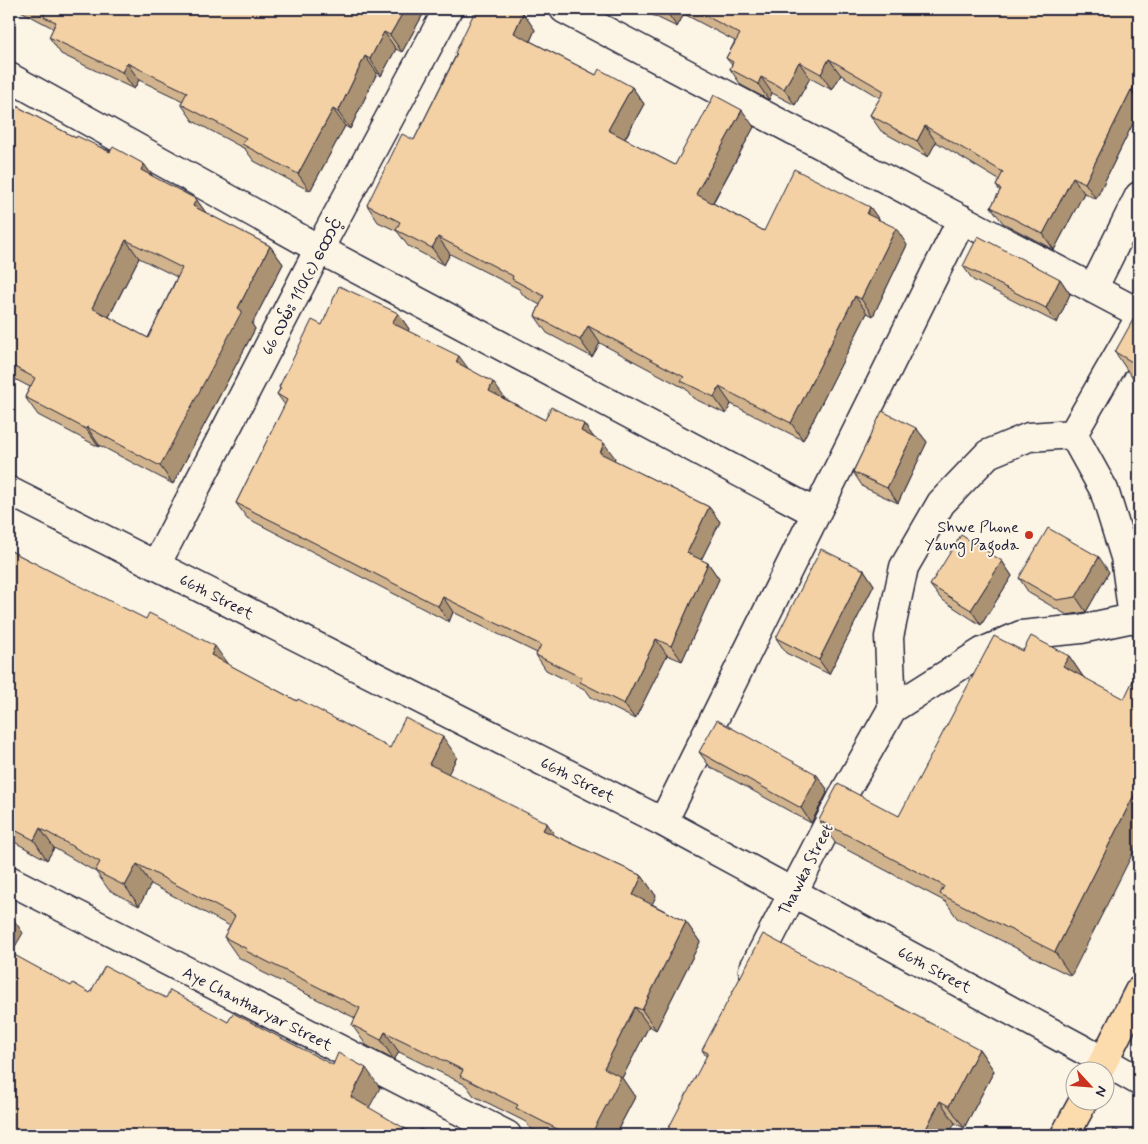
<svg xmlns="http://www.w3.org/2000/svg" width="1148" height="1144" viewBox="0 0 1148 1144" font-family="Mynerve,'Noto Sans Myanmar',sans-serif">
  <style>
    .lines { fill: none; stroke-linecap: round; stroke-linejoin: round }
    .minor-casing { stroke: #22223b; stroke-width: 31 }
    .major-casing { stroke: #22223b; stroke-width: 31 }
    .minor { stroke: #fcf5e5; stroke-width: 28 }
    .major { stroke: #fcdcac; stroke-width: 28 }
    .wall { fill: #d1b48d; stroke: #22223b; fill-rule: evenodd }
    .shaded-wall { fill: #aa9273; stroke: #22223b }
    .building { fill: #f3d1a4; stroke: #22223b; fill-rule: evenodd }
    .poi-dot { fill: #c8321e; stroke: #fcf5e5; stroke-width: 2 }
    .labels { text-anchor: middle; stroke-width: 4; stroke-linejoin: round; paint-order: stroke }
    .street-label { font-size: 16px; fill: #22223b; stroke: #fcf5e5 }
    .poi-label { font-size: 16px; fill: #22223b; stroke: #fcf5e5; text-anchor: end }
  </style>
  <rect width="100%" height="100%" fill="#fcf5e5"/>
  <filter id="ink" filterUnits="userSpaceOnUse"><feTurbulence type="fractalNoise" baseFrequency=".02" numOctaves="2"/><feDisplacementMap in="SourceGraphic" scale="10" xChannelSelector="R" yChannelSelector="G"/><feConvolveMatrix kernelMatrix="1 2 1 2 8 2 1 2 1" color-interpolation-filters="sRGB"/></filter>
  <g filter="url(#ink)">
    <g class="lines">
      <defs>
        <path id="minor" d="M564 9 1139 313
          M9 77 319 249 816 513
          M1093 289 1139 196
          M1073 434 1104 490 1125 557 1133 618
          M9 491 663 822 1104 1061 1139 1081
          M156 565 319 249 448 9
          M892 709 982 652 1021 635 1081 629 1133 618 1139 621
          M663 822 962 219
          M9 880 507 1135
          M753 970 846 790 892 709 889 637 904 567 941 503 988 454 1029 437 1073 434 1139 319"/>
        <path id="major" d="M1098 1072 1139 991
          M1065 1135 1083 1102"/>
      </defs>
      <use href="#minor" class="minor-casing"/>
      <use href="#major" class="major-casing"/>
      <use href="#minor" class="minor"/>
      <use href="#major" class="major"/>
    </g>
    <path class="wall" d="M17 9H426L402 52 396 49 381 76 377 73 350 129 345 126 310 191 254 161 245 149 193 121 181 104 183 101 139 80 134 89 61 54 49 37 53 29 51 27Z
      M645 9H1139V111L1096 199 1084 193 1054 250 1003 223 991 207 1000 191 996 186 999 180 936 142 928 157 881 131 870 115 880 98 841 75 832 90 810 78 795 105 772 93 769 100 741 85 730 69 732 65 726 58 735 41 684 14 677 27 648 13Z
      M523 13 535 30 530 41 596 75 632 87 644 104 625 139 675 165 695 132 754 127 713 203 764 231 870 207 879 220 907 245 873 316 867 313 803 440 731 404 726 414 693 398 686 389 600 343 592 357 547 333 535 316 540 305 524 296 519 289 450 254 444 265 408 246 397 231 378 222 367 205 414 140 456 55 455 53Z
      M9 102 76 138 144 164 153 177 196 199 206 213 270 246 283 264 252 324 255 329 173 484 99 445V447L38 415 25 397 30 387 9 376ZM139 258 177 277 148 338 109 317Z
      M963 266 1060 279 1070 294 1057 323 973 280Z
      M398 313 409 329 408 331 467 368 504 397V398L545 420 584 424 594 438 615 458 614 460 709 507 720 522 701 560 708 563 719 579 682 661 667 655 635 719 591 697 586 690 546 670 536 655 537 653 453 612 449 622 247 518 236 503 285 405 277 394 280 389 279 387 322 325Z
      M1139 321V380L1131 376 1115 352Z
      M916 428 927 442 898 503 863 487 853 472Z
      M9 550 227 664 297 701 390 748 457 757 448 774 556 836 642 876 656 896 652 904 686 922 700 942 656 1030 649 1026 622 1078 635 1097 615 1135H544L530 1128 526 1122 474 1096 466 1085 399 1052 394 1060 366 1045 352 1025 355 1018 260 971 257 967 238 957 224 937 230 926 151 884 139 906 109 890 96 872 54 848 47 860 9 839Z
      M1002 561 1012 576 981 625 941 599 930 585Z
      M864 570 874 585 829 674 786 653 776 638Z
      M1109 572 1086 612 1067 615 1029 593 1019 578Z
      M1023 651 1069 656 1084 678 1071 976 957 918 946 902 836 844 819 820 899 816Z
      M699 752 816 774 827 789 826 791 827 793 811 823 710 767Z
      M979 1049 994 1071 964 1128 955 1123 706 1056 702 1050Z"/>
    <path class="shaded-wall" d="M405 9H426L402 52 390 35Z
      M667 9H680L684 14 677 27 666 11Z
      M523 13 535 30 526 50 514 33Z
      M384 32 396 49 381 76 370 59Z
      M365 56 377 73 350 129 338 112Z
      M829 59 841 75 832 90 821 74Z
      M799 62 810 78 795 105 784 89Z
      M127 63 139 80 134 89 122 72Z
      M1139 76V101L1132 90Z
      M761 77 772 93 769 100 758 84Z
      M632 87 644 104 620 147 608 130Z
      M1131 90 1139 102V111L1096 199 1085 183Z
      M333 109 345 126 310 191 298 174Z
      M742 110 754 127 708 211 696 194Z
      M925 126 936 142 928 157 917 141Z
      M144 164 157 182 141 170Z
      M1073 177 1084 193 1054 250 1043 234Z
      M196 199 209 217 193 206Z
      M870 207 882 224 867 214Z
      M896 228 907 245 873 316 861 299Z
      M438 237 450 254 444 265 432 248Z
      M126 240 139 258 104 326 92 308Z
      M270 246 283 264 252 324 255 329 173 484 160 466 238 308Z
      M1060 279 1070 294 1057 323 1046 308Z
      M855 296 867 313 803 440 791 423Z
      M398 313 409 329 403 339 392 323Z
      M588 326 600 343 592 357 580 340Z
      M459 356 470 371 456 362Z
      M493 382 504 397 499 406 489 391Z
      M719 387 731 404 726 414 714 397Z
      M584 424 595 439 581 431Z
      M87 427 99 445V447L86 429Z
      M916 428 927 442 898 503 887 488Z
      M604 443 615 458 610 468 600 453Z
      M709 507 720 522 697 568 687 553Z
      M1099 557 1109 572 1086 612 1076 597Z
      M1002 561 1012 576 981 625 971 610Z
      M708 563 719 579 682 661 671 646Z
      M864 570 874 585 829 674 819 660Z
      M443 597 453 612 449 622 438 606Z
      M656 639 667 655 635 719 624 704Z
      M215 646 229 666 211 655Z
      M1069 656 1085 680 1063 666Z
      M443 737 457 757 443 784 429 764Z
      M816 774 827 789 826 791 827 793 811 823 801 808Z
      M1139 785V841L1071 976 1055 952Z
      M547 823 560 843 543 830Z
      M40 828 54 848 47 860 34 840Z
      M137 864 151 884 139 906 125 886Z
      M642 876 656 896 647 915 633 895Z
      M9 913 23 933 9 957Z
      M686 922 700 942 656 1030 642 1010Z
      M635 1007 649 1026 622 1078 635 1097 615 1135H591L604 1068Z
      M385 1032 399 1052 394 1060 381 1040Z
      M979 1049 994 1071 964 1128 949 1106Z
      M366 1068 380 1088 364 1117 351 1097Z
      M940 1101 955 1123 949 1135H923Z"/>
    <path class="building" d="M37 9H405L390 35 384 32 370 59 365 56 338 112 333 109 298 174 242 144 246 138 181 104 187 92 127 63 122 72 49 37 56 22 44 17 45 13Z
      M476 9H514L523 13 514 33 596 75 599 69 632 87 608 130 675 165 693 131 695 132 714 95 742 110 696 194 764 231 794 169 870 207 867 214 896 228 861 299 855 296 791 423 719 387 714 397 681 381 684 377 588 326 580 340 535 316 544 296 512 279 513 276 438 237 432 248 396 230 400 222 367 205 402 134 414 140 457 54 455 53Z
      M693 9H1139V76L1132 90H1131L1085 183 1073 177 1043 234 991 207 1001 189 996 186 1003 172 925 126 917 141 870 115 884 91 829 59 821 74 799 62 784 89 761 77 758 84 730 69 733 62 726 58 740 34Z
      M9 102 76 138 77 136 110 152 113 147 144 164 141 170 196 199 193 206 270 246 238 308 242 311 160 466 87 427 86 429 25 397 35 378 9 364ZM126 240 182 268 148 338 92 308Z
      M978 236 1060 279 1046 308 963 266Z
      M339 286 398 313 392 323 459 356 456 362 493 382 489 391 545 420 551 407 584 424 581 431 604 443 600 453 709 507 687 553 708 563 671 646 656 639 624 704 580 682 582 678 536 655 541 645 443 597 438 606 299 535V534L236 503 287 400 277 394 281 388 279 387 312 320 322 325Z
      M1134 318 1139 321V366L1115 352Z
      M882 411 916 428 887 488 853 472Z
      M1048 528 1099 557 1076 597 1057 600 1019 578Z
      M961 535 1002 561 971 610 930 585Z
      M821 549 864 570 819 660 776 638Z
      M9 550 52 572 146 619 149 613 215 646 211 655 297 701 298 699 390 748 405 718 443 737 429 764 547 823 543 830 642 876 633 895 686 922 642 1010 635 1007 604 1068 621 1077 591 1135H569L516 1108 518 1105 460 1076 463 1070 385 1032 381 1040 352 1025 360 1008 246 951 247 949 224 937 235 916 137 864 125 886 95 871 100 862 40 828 34 840 9 827Z
      M994 636 1023 651 1031 636 1069 656 1063 666 1124 699 1139 668V785L1055 952 940 894 944 886 819 820 838 784 899 816Z
      M717 720 816 774 815 777 817 778 801 808 699 752Z
      M763 934 979 1049 949 1106 940 1101 923 1135H665L708 1053 702 1050Z
      M9 952 71 986 73 983 90 993 105 966 166 998 170 990 228 1022 233 1013 333 1065 338 1053 366 1068 351 1097 416 1135H9Z
      M420 1129 433 1135H417Z
      M1114 1129 1126 1135H1110Z"/>
  </g>
  <circle class="poi-dot" cx="1029" cy="535" r="5"/>
  <g class="labels">
    <g class="street-label">
      <text transform="translate(301 286) rotate(-62)" y="6">66 လမ်း 110(c) ထောင့်</text>
      <text transform="translate(217 596) rotate(27)" y="6">66th Street</text>
      <text transform="translate(578 779) rotate(27)" y="6">66th Street</text>
      <text transform="translate(805 869) rotate(-63)" y="6">Thawka Street</text>
      <text transform="translate(935 969) rotate(28)" y="6">66th Street</text>
      <text transform="translate(258 1008) rotate(27)" y="6">Aye Chantharyar Street</text>
    </g>
    <g class="poi-label">
      <text x="1019" y="532">Shwe Phone<tspan x="1019" dy="18">Yaung Pagoda</tspan></text>
    </g>
  </g>
  <rect width="1148" height="1144" fill="none" stroke="#fcf5e5" stroke-width="30"/>
  <rect x="15" y="15" width="1118" height="1114" fill="none" stroke="#22223b" stroke-width="2" filter="url(#ink)"/>
  <g transform="translate(1090 1086) rotate(116)"><circle r="24" fill="#fcf5e5" stroke="#a5a1a1"/>
  <path d="M0-4L9 19L0 12L-9 19Z" fill="#c8321e"/>
  <text y="-8" font-size="14" font-weight="bold" text-anchor="middle" fill="#22223b">N</text>
  </g>
</svg>
